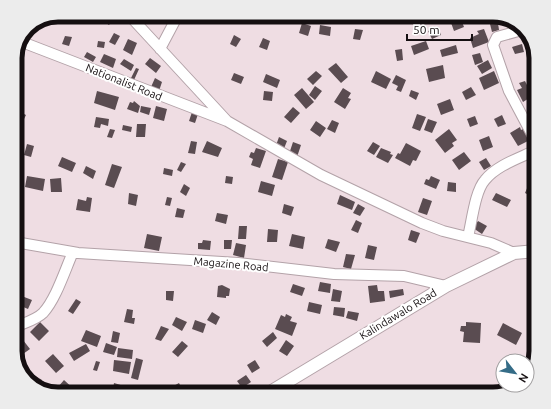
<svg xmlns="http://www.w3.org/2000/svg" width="551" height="409" viewBox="0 0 551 409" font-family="Ubuntu,sans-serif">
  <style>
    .building { fill: #5a4c51 }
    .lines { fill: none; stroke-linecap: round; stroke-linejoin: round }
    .minor-casing { stroke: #b3a2a8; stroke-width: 12 }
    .tertiary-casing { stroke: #b3a2a8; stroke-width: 14 }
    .minor { stroke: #fff; stroke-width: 10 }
    .tertiary { stroke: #fff; stroke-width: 12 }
    .labels { text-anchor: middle; stroke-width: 4; stroke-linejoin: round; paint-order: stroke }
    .street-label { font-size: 11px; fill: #150f11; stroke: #fff }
    .rim { fill: none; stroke: #150f11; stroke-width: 5 }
  </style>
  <rect width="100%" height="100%" fill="#efdde3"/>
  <path class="building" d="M59 15H68L67 21 49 18Z
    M95 15H115V16L109 25Z
    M357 15 370 16V20L356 19Z
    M460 17 464 27 454 31 450 20Z
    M302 23 311 26 308 36 299 33Z
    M498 23 499 30 492 32 490 24Z
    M320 25 331 27 330 36 319 34Z
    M438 27 441 35 432 39 428 31Z
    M355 29 363 30 360 40 353 39Z
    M484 29 489 42 473 48 470 38 479 34 477 31Z
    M114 33 120 36 115 45 109 42Z
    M234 35 241 39 236 47 230 44Z
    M65 36 72 37 69 46 62 44Z
    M263 38 270 41 267 50 259 47Z
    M128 39 137 43 132 55 123 50Z
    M98 41 105 42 104 48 97 47Z
    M426 41 429 49 414 55 411 46Z
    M522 44 524 52 515 54 512 47Z
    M456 45 458 53 442 57 440 50Z
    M402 49 403 60 397 61 395 50Z
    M87 52 96 57 93 62 84 57Z
    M480 53 483 62 475 65 472 55Z
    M104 54 116 59 113 68 100 62Z
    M150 58 161 66 156 73 145 64Z
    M124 59 134 65 131 71 120 64Z
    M488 60 492 68 482 74 477 66Z
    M336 63 348 77 341 83 328 69Z
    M443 65 445 78 429 82 426 69Z
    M136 68 139 69 134 80 131 78Z
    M316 71 322 76 313 85 307 79Z
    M376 71 391 79 386 89 371 82Z
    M494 71 499 83 484 90 479 78Z
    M234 73 244 77 241 84 231 80Z
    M266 74 280 80 277 88 263 82Z
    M396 75 406 80 401 92 396 90 398 86 392 83Z
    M155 78 162 82 159 91 151 87Z
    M525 81 527 85 534 81 536 91 530 94 531 97 523 102 517 90 522 88 519 83Z
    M315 86 322 91 315 100 309 95Z
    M471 87 476 95 466 100 462 92Z
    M302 88 314 102 306 109 294 95Z
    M343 88 351 93 348 98 351 99 345 109 334 102Z
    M411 90 419 93 416 100 409 96Z
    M97 91 119 97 115 110 94 103Z
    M264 91 273 92 272 101 263 100Z
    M450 99 454 110 441 115 437 104Z
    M134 101 140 106 138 113 127 109 130 102 133 103Z
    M141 106 151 108 149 115 140 112Z
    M156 106 167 109 164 121 153 118Z
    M293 107 300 113 291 123 284 117Z
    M18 111 26 115 20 127 15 124V116Z
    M192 112 198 114 195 123 189 121Z
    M417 114 426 117 420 131 412 128Z
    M502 115 506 124 498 127 494 119Z
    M475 116 478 124 470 127 467 119Z
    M96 117 109 119 108 126 101 124 100 128 94 127Z
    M428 119 437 122 432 133 424 130Z
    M332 120 339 123 335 133 327 129Z
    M316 121 326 128 320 137 310 130Z
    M137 124H146L145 137H136Z
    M123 125 132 127 131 132 122 130Z
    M520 127 521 130 523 129 530 140 518 146 510 133Z
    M110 129 115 130 112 138 107 137Z
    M449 129 457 140 452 143 454 146 445 153 435 140Z
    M15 136 23 140 20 148 15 146Z
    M489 136 493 147 483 151 479 140Z
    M279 137 287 141 283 151 275 148Z
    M191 141 197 142 195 154 188 153Z
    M207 141 222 148 218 157 202 152Z
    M293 142 301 145 297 157 289 154Z
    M373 142 380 146 374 155 367 151Z
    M406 143 421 151 416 161 413 160 410 166 395 158 398 153 400 154Z
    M27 144 34 146 31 157 24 155Z
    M256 148 266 151 260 168 251 165 253 159 249 157 251 152 254 153Z
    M381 148 391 152 390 154 393 155 388 163 376 157Z
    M464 152 471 161 459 170 452 160Z
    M62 157 76 163 72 172 58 166Z
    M486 158 491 166 484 170 479 162Z
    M278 159 288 162 282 180 272 177Z
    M181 162 186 164 181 172 177 170Z
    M112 164 122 167 114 188 105 185Z
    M86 166 96 171 93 179 83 173Z
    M164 168 173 170 172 176 163 174Z
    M27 176 45 179 43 191 25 187Z
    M226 176 233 177 232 184 225 183Z
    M431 176 440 180 436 189 424 184 426 179 429 180Z
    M61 178 62 192H51L50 179Z
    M261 181 275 185 272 196 258 192Z
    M448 182 456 183V192L447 191Z
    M184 184 190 188 186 196 180 192Z
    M528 186 536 191 533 197 525 193Z
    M129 193 138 195 136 206 128 204Z
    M496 193 511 200 507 207 492 200Z
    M340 195 355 202 352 210 337 204Z
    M87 197 92 198 90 212 76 210 78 199 86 201Z
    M167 197 172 198 170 206 165 205Z
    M423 198 432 201 427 215 418 212Z
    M284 204 294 207 291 216 282 213Z
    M358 204 365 208 360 216 353 213Z
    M177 208 185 210 183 218 175 217Z
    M217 213 228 215 226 224 215 221Z
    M356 220 362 223 358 233 351 230Z
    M478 221 487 226 482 234 473 228Z
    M239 226H247L246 239H238Z
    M268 229 278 230 277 242H267Z
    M411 230 420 233 416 243 408 240Z
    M147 234 162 237 159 251 144 248Z
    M292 234 305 237 303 249 289 246Z
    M328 239 340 242 336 252 325 248Z
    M203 240 211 241 210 250 198 249V243H202Z
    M224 240H232L231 249H224Z
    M236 243 246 245 244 258 233 255Z
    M368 245 377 247 374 260 365 258Z
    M346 254 355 255 351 269 343 267Z
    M320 282 331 284 330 293 318 291Z
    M293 284 305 288 302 296 290 292Z
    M222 285 230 289 229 296H226V298L217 297 218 286Z
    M377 285 378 291H384L385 301 370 303 368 286Z
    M333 289 342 291 340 302 331 301Z
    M403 289 404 295 390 298 389 291Z
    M166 291H174L173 301 166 300Z
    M19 295 32 300 28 309 16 304Z
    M76 299 81 302 73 314 68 311Z
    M309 302 322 305 320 314 307 311Z
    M334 307 345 308 344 317 333 315Z
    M127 309 133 310 132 318H135L134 324 124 322Z
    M348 311 359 313 357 321 346 318Z
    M212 312 220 317 216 325 207 320Z
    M286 314 292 317 290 321 297 323 292 336 275 329 281 315 285 317Z
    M176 317 187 322 182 331 172 325Z
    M195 320 206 324 203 333 192 329Z
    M40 322 49 331 39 341 30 332Z
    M466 322 481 323 480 343 463 342 464 332 460 331 461 326H466Z
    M503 323 522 333 516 345 497 335Z
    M161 326 169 329 161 341 155 339Z
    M86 330 101 336 97 347 81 341Z
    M113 331 120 333 118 343 111 342Z
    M273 332 277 338 267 347 262 341Z
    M23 340 30 349 23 354 16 344Z
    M286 340 294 346 287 356 279 351Z
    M182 341 188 346 178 357 172 352Z
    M106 343 117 347 114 355 103 352Z
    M86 344 90 351 74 361 69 353Z
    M118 348 133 350 132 359 117 357Z
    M53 354 64 366 56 373 45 361Z
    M136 358 143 360 138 380 131 378Z
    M114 360 131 362 129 374 113 371Z
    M255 360 260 368 252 373 247 365Z
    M96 361 100 362 97 371 93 370Z
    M29 372 42 380 38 387 31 383 27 375Z
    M246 375 251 382 242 388 237 381Z
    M64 380 77 392 75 394H58L61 390 58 387Z
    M114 383 124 386 122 394H112Z
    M179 383 183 391 177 394H170L168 389Z
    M226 385 232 394H217L225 390 223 387Z
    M99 386 110 393 109 394H93Z"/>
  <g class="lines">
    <defs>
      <path id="minor" d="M129 15 227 121 321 175 422 223 443 231 491 243 514 253
        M522 30 497 37 493 45 509 91 536 142
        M22 42 227 121
        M160 49 178 15
        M468 237C472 221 475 191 485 180 497 165 520 158 536 150
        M15 242 78 253 238 263 334 274 404 276 446 286
        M15 327C24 323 36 320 43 313 56 299 65 270 73 252"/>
      <path id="tertiary" d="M267 394 446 286 514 253 536 251"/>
    </defs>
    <use href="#minor" class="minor-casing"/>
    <use href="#tertiary" class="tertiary-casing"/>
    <use href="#minor" class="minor"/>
    <use href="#tertiary" class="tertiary"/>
  </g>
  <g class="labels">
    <g class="street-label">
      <text transform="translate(124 82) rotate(22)" y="4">Nationalist Road</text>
      <text transform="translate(231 264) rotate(5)" y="4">Magazine Road</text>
      <text transform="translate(398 314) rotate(-31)" y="4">Kalindawalo Road</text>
    </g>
  </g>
  <path d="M0 0H551V409H0ZM58 22H493A36 36 0 0 1 529 58V351A36 36 0 0 1 493 387H58A36 36 0 0 1 22 351V58A36 36 0 0 1 58 22Z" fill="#ececec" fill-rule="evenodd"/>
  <path class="rim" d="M58 22H493A36 36 0 0 1 529 58V351A36 36 0 0 1 493 387H58A36 36 0 0 1 22 351V58A36 36 0 0 1 58 22Z"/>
  <g transform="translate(515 373) rotate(121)"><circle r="19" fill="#ffffff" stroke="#a19fa0"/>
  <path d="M0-3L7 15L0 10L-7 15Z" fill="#356c87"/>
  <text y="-6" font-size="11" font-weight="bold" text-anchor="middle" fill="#150f11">N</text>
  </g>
  <path d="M407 34v6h65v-6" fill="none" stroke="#150f11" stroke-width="2"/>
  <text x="413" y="34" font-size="12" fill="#150f11" stroke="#ffffff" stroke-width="3" paint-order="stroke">50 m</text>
</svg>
